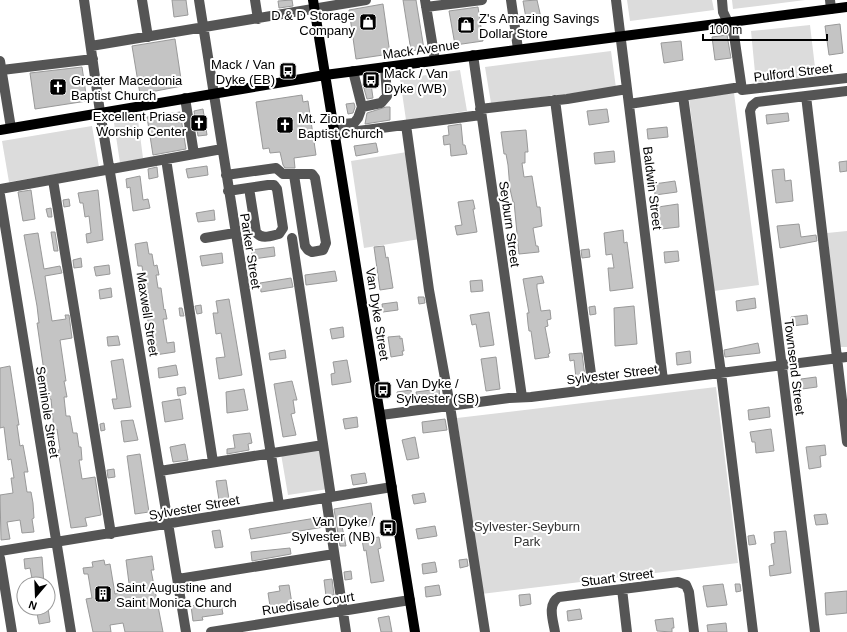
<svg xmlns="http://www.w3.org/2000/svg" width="847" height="632" viewBox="0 0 847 632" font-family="Helvetica,sans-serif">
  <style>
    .green { fill: #dcdcdc }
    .building { fill: #c4c4c4; stroke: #999 }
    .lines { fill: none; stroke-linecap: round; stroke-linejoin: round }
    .minor { stroke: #555; stroke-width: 10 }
    .major { stroke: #000; stroke-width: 10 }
    .labels { text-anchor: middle; stroke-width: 4; stroke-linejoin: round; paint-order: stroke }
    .poi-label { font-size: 13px; fill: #000; stroke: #fff; text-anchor: start }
    .street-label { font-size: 13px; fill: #000; stroke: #fff }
    .park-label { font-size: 13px; fill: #333; stroke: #fff }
  </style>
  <rect width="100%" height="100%" fill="#fff"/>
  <path class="green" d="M627 0H712L714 10 630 21Z
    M732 0H805L733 9Z
    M810 25 816 76 756 83 751 31Z
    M611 51 616 88 491 103 485 67Z
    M460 70 467 111 406 120 400 79Z
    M734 93 759 285 714 291 689 99Z
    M138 120 143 158 120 163 114 123Z
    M92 126 99 167 9 182 2 141Z
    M407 152 420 239 364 248 351 161Z
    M847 231V347H840L827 233Z
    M716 387 738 563 481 594 457 418Z
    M321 448 328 489 288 495 281 454Z"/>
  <path class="building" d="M172 0H186L188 15 174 17Z
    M292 0 293 6 279 8 278 1Z
    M403 0H416L424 49 411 51Z
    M537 0 542 22 527 24 523 1Z
    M383 4 390 54 356 59 349 10Z
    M478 7 483 41 455 45 449 11Z
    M840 24 843 53 829 55 825 26Z
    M727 35 731 58 715 60 712 37Z
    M175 39 182 86 140 94 132 46Z
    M681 41 683 60 664 63 661 43Z
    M82 67 87 101 35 109 30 73Z
    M371 84 373 98 367 99 363 85Z
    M302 95 303 102 308 101 316 155 294 158 295 168H285L283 165 280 152 270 153 269 148 263 149 256 102Z
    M354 103 355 107 353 113 348 114 346 104Z
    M386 107H390V120L365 124 367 113Z
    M203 109 207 135 198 136 194 111Z
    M607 109 609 122 589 125 587 111Z
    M180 112 186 149 153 155 147 117Z
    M788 113 789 121 767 124 766 115Z
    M461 124 463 145H465L467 154 451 156 450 144 444 145 443 136 449 135 448 126Z
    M667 127 668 137 648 139 647 129Z
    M526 130 528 152H525V163H522L524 177 532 176 537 207H540L542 226 533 228 536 246H538L539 252 519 254 514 202H513L510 189 508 165 506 154H504L501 132Z
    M376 143 378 152 356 156 354 146Z
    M614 151 615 162 595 164 594 153Z
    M847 161V171L840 172 839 162Z
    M207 166 208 175 188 178 186 169Z
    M157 167 158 177 149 179 148 169Z
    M784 169 785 181 791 180 793 201 776 203 772 170Z
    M140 176 143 200 148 199 150 208 133 211 130 187 127 188 126 179Z
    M675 181 677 192 655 195 654 184Z
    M31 190 35 219 23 221 18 192Z
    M98 190 103 240 87 243 86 234 91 233 89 216 85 217 83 203H80L78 193Z
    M69 199 70 206 64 207 63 200Z
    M473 200 475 209H473L477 232 457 235 455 226 462 225 458 202Z
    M678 204 679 227 661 229 658 207Z
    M51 208 52 217H48L46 209Z
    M214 210 215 220 198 222 196 213Z
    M799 224 801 237 816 235 817 241 780 248 777 226Z
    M623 230 624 243 627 242 633 288 610 291 608 268H614L612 254 606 255 604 233Z
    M51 232H55L58 251H54Z
    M38 233 44 269 60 266 62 273 45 276 52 321 66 319 65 315H69L72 338 60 340 66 381H64L67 397H64L66 416H70L73 433H77L79 447H81L82 460H79L82 479 95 477 101 515 85 518 87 526 71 528 58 450H60L57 429 54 430 51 399H48L37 323H39L37 306 24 235Z
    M147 242 149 254H152L154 266 157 265 159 275H156L158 288H161L164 310 165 309 167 319H163L167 343 174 342 175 352 155 355 151 321 148 322 147 312 146 301H147L142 266H138L135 244Z
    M384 246 386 258 388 257 393 288 380 290 374 247Z
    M274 247 275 256 253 259 251 250Z
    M589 249 590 257 582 258 581 250Z
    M678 251 679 261 665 263 664 252Z
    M222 253 223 263 202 266 200 256Z
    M81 258 82 267 74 268 73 260Z
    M109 265 110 274 96 276 94 267Z
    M335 271 337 281 306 285 305 275Z
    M542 276 544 283 537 284V288L541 311 550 310 551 319 547 320 548 326 545 327 550 353 548 354 549 357 535 359 531 331H529L528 324 527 313H529L523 279Z
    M291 278 293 287 261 292 260 283Z
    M482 280 483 291 471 292 470 281Z
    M111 288 112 297 100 299 99 290Z
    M418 297H424L425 303 419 304Z
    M755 298 756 308 737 311 736 301Z
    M229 299 242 375 219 379 216 358 225 357 221 333 216 334 213 313H218L216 301Z
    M397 302 398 310 383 312 382 304Z
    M201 305 202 313 197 314 195 306Z
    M595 306 596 314 590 315 589 307Z
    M634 306 637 344 615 346 614 308Z
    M179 308H182L184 316H180Z
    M489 312 494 345 480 347 476 324 472 325 470 315Z
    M807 315 808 324 792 326 791 317Z
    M343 327 344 337 332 339 330 329Z
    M118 336 120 345 108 346 107 337Z
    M400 336V339L402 338 404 351H402L403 355 391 357 388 337Z
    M758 343 760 353 725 357 724 350Z
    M285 350 286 358 270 360 269 353Z
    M690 351 691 363 677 365 676 353Z
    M582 353 585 377 576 378 574 360 570 361 569 354Z
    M496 357 500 389 486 391 481 359Z
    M123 359 131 407 114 409 112 399H117L111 361Z
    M347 360 351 382 332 385 331 374 335 373 333 362Z
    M176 365 178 375 159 378 158 368Z
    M10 366 19 425H17L20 446 23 445 28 472H24L27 492H31L33 503 34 518 32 519 34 532 22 533 20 520 7 522 10 539 1 540 0 495 13 493 11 478H14L11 459 8 460 4 427 0 428V368Z
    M816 377 817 387 802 389 801 379Z
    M292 381 297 400H293L295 413 291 414 296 435 283 437 274 384Z
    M185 387 186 394 178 396 177 388Z
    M244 389 248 410 227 413 226 392Z
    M439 389 440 398 418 401 416 392Z
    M411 390 412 399 399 401 397 392Z
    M180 399 183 419 165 422 162 402Z
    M769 407 770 417 749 420 748 410Z
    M357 417 358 427 345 429 343 419Z
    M445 419 447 430 423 433 422 422Z
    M133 420 138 440 124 442 121 421Z
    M104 423 105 430 101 431 100 424Z
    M771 429 774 451 756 453 755 442H752L750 432Z
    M250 433 252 443 248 444 249 450 227 454V449L235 448 233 435Z
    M415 437 419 458 407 460 402 440Z
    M185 444 188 460 173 462 170 447Z
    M825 445 826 455 820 456 821 467 809 469 806 447Z
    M140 454 149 512 135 514 127 456Z
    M114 469 115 477 108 478 107 470Z
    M365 473 367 483 353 485 351 475Z
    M226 480 229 499 219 500 216 481Z
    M424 493 426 502 414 504 412 495Z
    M371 503 374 525 361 527 360 522H357L356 519 341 521 346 546H340L334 509Z
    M826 514 828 524 816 525 814 515Z
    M322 517 324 527 251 539 249 529Z
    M435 526 437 536 418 539 416 529Z
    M220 530 223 547 215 548 212 531Z
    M786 531 791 573 770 576 769 566 774 565 771 544 775 543 774 532Z
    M754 535 756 544 749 545 748 536Z
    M379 537 381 548 378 549 384 581 371 583 366 550 364 551 362 540Z
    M290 548 291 554 252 561 251 552Z
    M152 556 154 570H151L163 632H125L123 623 110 625 111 632H93L86 599 92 598 88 574H84L83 568 93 567 92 562 104 560 105 565 110 564 115 594 130 591 126 560Z
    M42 557 44 584H33L30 568 25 569 24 559Z
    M467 559 468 566 460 568 459 560Z
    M435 562 437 572 423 574 422 564Z
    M351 571 352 579 345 580 344 572Z
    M332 579 334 595 326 596 324 580Z
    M723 584 727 605 707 607 703 586Z
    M735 584H740L741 591 736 592Z
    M289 585 292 604 270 606 268 593 280 591 279 586Z
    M439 585 441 595 426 597 425 587Z
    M847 591V613L826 615 825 593Z
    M530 594 531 604 520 606 519 595Z
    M220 599 223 614 202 617 203 620 193 621 191 606 212 603V600Z
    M36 608H48L50 622 39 624Z
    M580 609 582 619 568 621 567 611Z
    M389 616 392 632H381L378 618Z
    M673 618 674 628H672V632L657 631 655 620Z
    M726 623 727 632H708L707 625Z"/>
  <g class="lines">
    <path class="minor" d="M84 0 100 112 186 632
      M142 0 148 37
      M199 0 279 505
      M255 0 258 19
      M425 0 435 60
      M511 0 518 49
      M616 0 663 380
      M722 0 723 12 734 35 742 90 847 78
      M830 0 831 9
      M426 7 482 0
      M91 46 366 0
      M473 55 522 397
      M0 61 11 128
      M2 70 93 59
      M353 71 362 107
      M683 96 721 373 753 632
      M806 96 847 442
      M185 98 194 154
      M555 100 593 389
      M629 104 741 87
      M480 109 567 99 627 89
      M333 125 354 123 358 118 362 107 381 103 387 96 385 67
      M406 125 429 290 450 406 485 632
      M335 134 481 115
      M166 159 213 462
      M226 175 276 168 283 174H312L315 178 326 243 323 250 312 252 308 250 305 246 294 175
      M53 180 111 534
      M0 189 222 149
      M228 191 268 185H274L277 189 283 228 279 234C271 236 261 240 256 232L249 188
      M0 195 71 632
      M205 238 235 233
      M292 238 331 497
      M381 415 509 398 531 397 847 357
      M160 471 323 445
      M326 498 346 632
      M0 551 392 487
      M0 558 12 632
      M178 579 334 554
      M622 589 627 632
      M211 632 410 600
      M555 632C553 620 547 604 559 597L678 582 686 585 689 592 694 632
      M815 632 750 111 752 106 757 102 847 91"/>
    <path class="major" d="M313 0 415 632
      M0 130 325 75 847 7"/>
  </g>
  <defs>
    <symbol id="shop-square" viewBox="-11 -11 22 22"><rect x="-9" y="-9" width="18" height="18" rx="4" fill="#000" stroke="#fff"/><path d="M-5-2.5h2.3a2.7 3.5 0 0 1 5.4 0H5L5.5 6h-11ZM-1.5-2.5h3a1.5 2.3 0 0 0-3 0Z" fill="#fff"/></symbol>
    <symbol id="bus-square" viewBox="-11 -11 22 22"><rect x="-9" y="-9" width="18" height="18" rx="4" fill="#000" stroke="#fff"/><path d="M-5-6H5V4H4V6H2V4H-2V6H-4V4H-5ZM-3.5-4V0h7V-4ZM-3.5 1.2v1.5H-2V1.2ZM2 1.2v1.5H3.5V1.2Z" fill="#fff"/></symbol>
    <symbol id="church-square" viewBox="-11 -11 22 22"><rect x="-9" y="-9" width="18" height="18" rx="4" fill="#000" stroke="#fff"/><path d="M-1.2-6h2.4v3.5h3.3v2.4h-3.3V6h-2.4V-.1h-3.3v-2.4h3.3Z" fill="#fff"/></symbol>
    <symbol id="building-square" viewBox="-11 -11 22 22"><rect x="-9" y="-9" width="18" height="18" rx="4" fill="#000" stroke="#fff"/><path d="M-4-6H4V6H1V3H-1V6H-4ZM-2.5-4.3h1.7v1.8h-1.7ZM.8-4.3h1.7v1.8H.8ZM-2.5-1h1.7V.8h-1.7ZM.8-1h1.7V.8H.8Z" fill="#fff"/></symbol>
  </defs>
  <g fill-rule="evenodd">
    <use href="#shop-square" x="358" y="12" width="20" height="20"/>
    <use href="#shop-square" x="456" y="15" width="20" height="20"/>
    <use href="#bus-square" x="278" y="61" width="20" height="20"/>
    <use href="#bus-square" x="361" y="70" width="20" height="20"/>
    <use href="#church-square" x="48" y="77" width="20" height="20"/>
    <use href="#church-square" x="189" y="113" width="20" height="20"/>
    <use href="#church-square" x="275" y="115" width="20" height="20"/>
    <use href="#bus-square" x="373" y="380" width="20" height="20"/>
    <use href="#bus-square" x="378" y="518" width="20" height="20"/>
    <use href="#building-square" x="93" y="584" width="20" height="20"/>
  </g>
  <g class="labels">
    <g class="poi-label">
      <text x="355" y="20" text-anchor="end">D &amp; D Storage<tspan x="355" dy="15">Company</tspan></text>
      <text x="479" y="23">Z's Amazing Savings<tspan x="479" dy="15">Dollar Store</tspan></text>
      <text x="275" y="69" text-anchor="end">Mack / Van<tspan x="275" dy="15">Dyke (EB)</tspan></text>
      <text x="384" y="78">Mack / Van<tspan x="384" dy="15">Dyke (WB)</tspan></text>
      <text x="71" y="85">Greater Macedonia<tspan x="71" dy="15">Baptist Church</tspan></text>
      <text x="186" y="121" text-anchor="end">Excellent Priase<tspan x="186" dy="15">Worship Center</tspan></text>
      <text x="298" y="123">Mt. Zion<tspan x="298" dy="15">Baptist Church</tspan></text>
      <text x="396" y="388">Van Dyke /<tspan x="396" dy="15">Sylvester (SB)</tspan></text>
      <text x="375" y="526" text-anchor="end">Van Dyke /<tspan x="375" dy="15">Sylvester (NB)</tspan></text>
      <text x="116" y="592">Saint Augustine and<tspan x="116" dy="15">Saint Monica Church</tspan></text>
    </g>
    <g class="street-label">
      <text transform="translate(421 49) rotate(-8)" y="5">Mack Avenue</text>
      <text transform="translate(793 72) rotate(-7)" y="5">Pulford Street</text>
      <text transform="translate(653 188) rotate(83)" y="5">Baldwin Street</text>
      <text transform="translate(510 224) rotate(82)" y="5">Seyburn Street</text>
      <text transform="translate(251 251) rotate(81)" y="5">Parker Street</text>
      <text transform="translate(148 314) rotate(81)" y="5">Maxwell Street</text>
      <text transform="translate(378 314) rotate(81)" y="5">Van Dyke Street</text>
      <text transform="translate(795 367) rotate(83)" y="5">Townsend Street</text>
      <text transform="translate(612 374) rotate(-7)" y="5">Sylvester Street</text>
      <text transform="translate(48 412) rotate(81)" y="5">Seminole Street</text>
      <text transform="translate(194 507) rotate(-10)" y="5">Sylvester Street</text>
      <text transform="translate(617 577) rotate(-7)" y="5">Stuart Street</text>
      <text transform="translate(308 603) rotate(-9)" y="5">Ruedisale Court</text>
    </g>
    <g class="park-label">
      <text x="527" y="531">Sylvester-Seyburn<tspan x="527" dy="15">Park</tspan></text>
    </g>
  </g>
  <g transform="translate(36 596) rotate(199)"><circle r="19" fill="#ffffff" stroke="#999999"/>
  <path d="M0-3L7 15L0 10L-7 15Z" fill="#000000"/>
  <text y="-6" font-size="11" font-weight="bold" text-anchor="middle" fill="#000000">N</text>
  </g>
  <path d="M703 34v6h124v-6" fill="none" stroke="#000000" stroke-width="2"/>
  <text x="709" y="34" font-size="12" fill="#000000" stroke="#ffffff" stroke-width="3" paint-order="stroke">100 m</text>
</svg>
